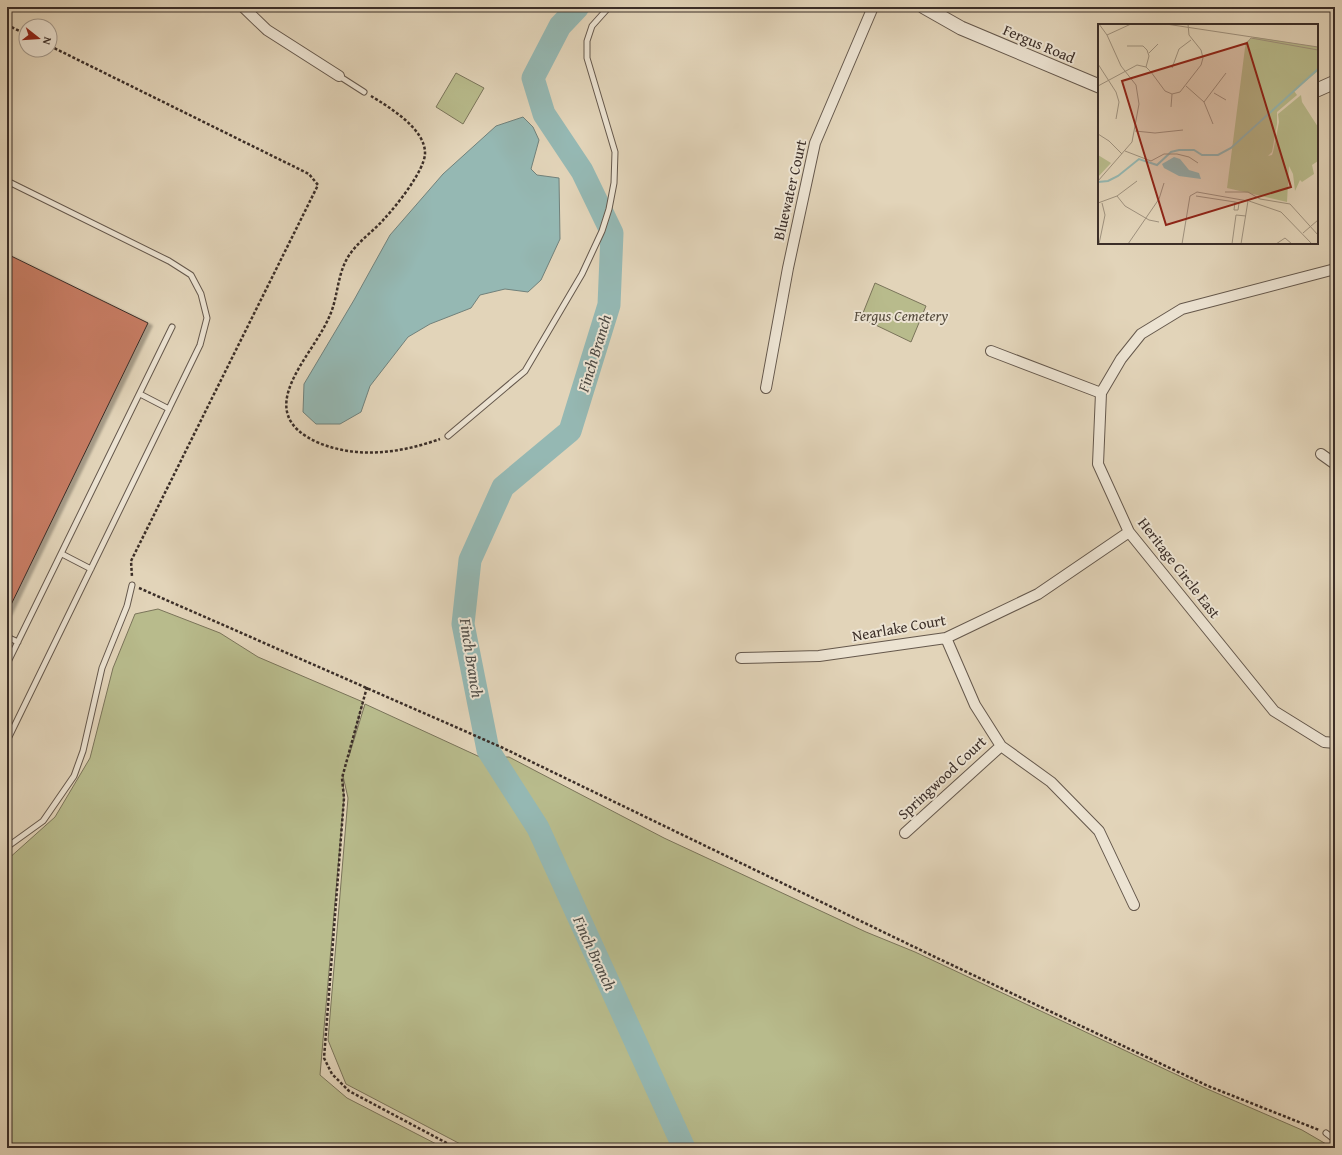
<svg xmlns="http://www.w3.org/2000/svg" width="1342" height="1155" viewBox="0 0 1342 1155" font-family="'Gentium Book Plus',serif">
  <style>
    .green { fill: #b8bb8c; stroke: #7a745a }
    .water { fill: #95b8b3; stroke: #71817b }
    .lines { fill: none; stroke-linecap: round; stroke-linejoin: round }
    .river { stroke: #95b8b3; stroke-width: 23 }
    .building { fill: #c67c63; stroke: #3b2e28; filter: url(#shadow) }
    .service-casing { stroke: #65584c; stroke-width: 7 }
    .minor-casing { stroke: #65584c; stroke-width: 12 }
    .tertiary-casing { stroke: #65584c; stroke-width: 15 }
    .path { stroke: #3b2e28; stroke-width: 2.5; stroke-dasharray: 3 2; stroke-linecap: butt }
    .service { stroke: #ece3d2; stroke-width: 5 }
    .minor { stroke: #ece3d2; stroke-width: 10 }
    .tertiary { stroke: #ece3d2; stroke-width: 13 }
    .labels { text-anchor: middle; stroke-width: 4; stroke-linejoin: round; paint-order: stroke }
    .street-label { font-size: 15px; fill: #3b2e28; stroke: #ece3d2 }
    .park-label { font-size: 15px; font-style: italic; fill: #544a3c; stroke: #ece3d2 }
    .water-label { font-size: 16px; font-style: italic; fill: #4d4a44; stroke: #ece3d2 }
    .inset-river { fill: none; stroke: #95b8b3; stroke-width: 2 }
    .inset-road { fill: none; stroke: #9f927f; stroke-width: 1 }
    .view { fill: #8f2418; fill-opacity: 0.15; stroke: #8f2418; stroke-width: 2 }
    .inset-edge { fill: none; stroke: #3b2e28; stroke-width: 2 }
  </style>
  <defs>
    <filter id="shadow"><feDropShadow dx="4.5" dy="2.5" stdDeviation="1" flood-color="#0004"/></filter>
  </defs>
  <rect width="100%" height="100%" fill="#e2d4b9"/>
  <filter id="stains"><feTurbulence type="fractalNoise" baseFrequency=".005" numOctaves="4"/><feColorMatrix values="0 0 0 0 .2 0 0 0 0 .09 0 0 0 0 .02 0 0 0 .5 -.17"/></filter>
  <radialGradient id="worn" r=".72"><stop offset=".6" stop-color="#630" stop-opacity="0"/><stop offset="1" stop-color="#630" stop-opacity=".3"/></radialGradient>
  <path class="green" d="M456 73 484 88 463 124 436 107Z
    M875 283 926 306 911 342 861 318Z
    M158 609 220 633 258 657 363 702 349 756 365 704 480 757H509L664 838 866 932 915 952 1205 1088 1302 1130 1333 1148H468L346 1084 328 1040 348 798 343 776 344 798 320 1075 347 1098 444 1148 7 1147V860L55 817 90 758 113 668 135 614Z"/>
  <path class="water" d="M523 117 533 127 539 140 531 169 537 175 559 178 560 239 541 280 528 292 505 289 480 295 471 308 430 324 408 337 370 386 361 412 340 424H316L303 412 304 384 354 300 390 235 443 174 496 126Z"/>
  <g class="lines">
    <path class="river" d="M578 7 560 26 533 78 544 114 582 171 612 233 609 305 570 431 503 487 470 560 463 624 488 750 538 828 684 1148"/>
  </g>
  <path class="building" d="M7 254 148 323 7 613Z"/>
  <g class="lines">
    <defs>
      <path id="service" d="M339 76 364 92
        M7 181 169 261 191 275 201 294 207 318 200 345 7 741
        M140 394 169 409
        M448 436 525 371 582 274 602 231 609 209 614 183 615 152 587 58V41L592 26 609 7
        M62 554 91 569
        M7 637 18 642
        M7 664 172 327
        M7 847 43 821 74 776 83 751 102 668 127 606 132 585
        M1326 1133 1335 1140"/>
      <path id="minor" d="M243 7 267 30 339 76
        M1335 269 1182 309 1141 334 1121 359 1101 393 1098 464 1129 532 1274 711 1324 742 1335 743
        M991 351 1101 393
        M766 388 788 268 815 143 873 7
        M1321 454 1335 464
        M946 638 975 705 1001 746 1051 782 1099 831 1134 905
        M741 658 819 656 946 638 1038 594 1129 532
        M905 833 1001 746"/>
      <path id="tertiary" d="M924 7 961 28 1099 86
        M1317 90 1335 82"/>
    </defs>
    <use href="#service" class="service-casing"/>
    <use href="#minor" class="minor-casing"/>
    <use href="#tertiary" class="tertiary-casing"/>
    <path class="path" d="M7 25 26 34
      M50 46 309 174 318 185 131 561 132 577
      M371 96C389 107 426 129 425 154 424 171 397 205 385 218 374 231 357 242 348 257 337 275 338 297 330 315 314 356 247 412 319 443 358 459 401 453 440 439
      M139 588 501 747 935 957 1208 1086 1319 1130
      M367 687 342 778 344 798 324 1058 332 1074 349 1091 456 1148"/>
    <use href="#service" class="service"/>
    <use href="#minor" class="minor"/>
    <use href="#tertiary" class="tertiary"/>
  </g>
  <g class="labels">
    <g class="street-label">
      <text transform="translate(1039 44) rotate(23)" y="5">Fergus Road</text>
      <text transform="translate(790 190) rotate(-77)" y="5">Bluewater Court</text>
      <text transform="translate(1179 568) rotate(52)" y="5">Heritage Circle East</text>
      <text transform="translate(899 628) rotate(-10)" y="5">Nearlake Court</text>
      <text transform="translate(942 778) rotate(-43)" y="5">Springwood Court</text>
    </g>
    <g class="park-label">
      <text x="901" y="321">Fergus Cemetery</text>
    </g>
    <g class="water-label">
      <text transform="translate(594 353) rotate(-73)" y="6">Finch Branch</text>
      <text transform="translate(472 658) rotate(81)" y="6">Finch Branch</text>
      <text transform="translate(595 953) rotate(65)" y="6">Finch Branch</text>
    </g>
  </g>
  <g transform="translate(1098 24)">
    <rect width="220" height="220" fill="#e2d4b9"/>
    <path d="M156 13 220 23V47L196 67 199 71 179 88V100L174 128 170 132 174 131 175 128 181 98 180 90 203 71 204 78 220 103V137L214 141 216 150 204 158 202 156 197 167 195 150 191 142 189 178 129 164 147 24 148 18ZM0 131 13 139 0 153Z" fill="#b8bb8c"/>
    <path d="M76 133 82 135 91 146 101 149 103 155 81 152 66 144 64 140Z" fill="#95b8b3"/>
    <path class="inset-river" d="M0 158 10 157 20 152 41 135 59 141 73 128 81 126H96L104 131H120L133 124 220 45"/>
    <path class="inset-road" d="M68 0 220 23M9 11 33 0M147 21 153 14 220 26M29 22H45L49 26 51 32 48 43M51 29 60 20M0 40 18 68 21 78 18 95M74 44 81 25 93 16M0 62 39 41 48 43 53 48 67 67 74 70 82 68 103 41 105 34 103 26 91 11 90 0M88 62 106 78 115 100M116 69 128 76M106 78 128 49M73 83 74 70M37 107 57 109 85 106M0 110 11 117 24 130M27 127 53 137 66 130H79L91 133 100 139M0 157 34 118 41 80 38 61 23 42 9 11 1 0M127 168H150L162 175 192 180 220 211M19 172 27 182 51 196 61 198M98 172 137 178 141 179 140 186H136L137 178M151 177 183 188 214 220M0 179 19 172 39 157M205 209 220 196M1 220 7 191 4 179M30 220 61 175 66 159M84 220 92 172 99 168 150 177 143 220M134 220 138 191 148 192M178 220 187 214 194 220"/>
    <path class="view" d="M149 19 193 163 68 201 24 57Z"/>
    <rect width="220" height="220" class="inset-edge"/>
  </g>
  <rect width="1342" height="1155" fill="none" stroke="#e2d4b9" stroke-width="24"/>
  <rect x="8" y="8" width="1326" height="1139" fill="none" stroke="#3b2e28" stroke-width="2"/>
  <rect x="12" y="12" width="1318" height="1131" fill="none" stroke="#3b2e28"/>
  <g transform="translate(38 38) rotate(107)"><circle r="19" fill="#ece3d2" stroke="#a59b8e"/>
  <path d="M0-3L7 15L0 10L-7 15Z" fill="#8f2418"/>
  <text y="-6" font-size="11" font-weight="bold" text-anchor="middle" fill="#3b2e28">N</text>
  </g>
  <rect width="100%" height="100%" filter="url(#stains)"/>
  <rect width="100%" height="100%" fill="url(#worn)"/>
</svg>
